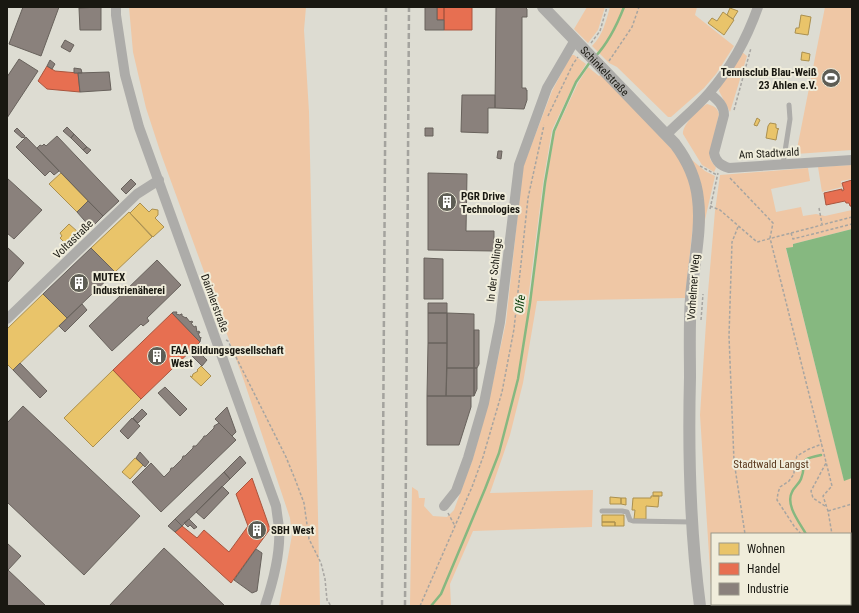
<svg xmlns="http://www.w3.org/2000/svg" width="859" height="613" viewBox="0 0 859 613" font-family="'Roboto Condensed',sans-serif">
  <style>
    .green { fill: #efc7a5 }
    .water { fill: #86b880 }
    .homes { fill: #e9c46a; stroke: #ab904f }
    .shops { fill: #e76f51; stroke: #a9553e }
    .industry { fill: #8a817c; stroke: #68625c }
    .lines { fill: none; stroke-linecap: round; stroke-linejoin: round }
    .stream { stroke: #86b880; stroke-width: 2.5 }
    .path { stroke: #a7a5a1; stroke-width: 1.5; stroke-dasharray: 3 2; stroke-linecap: butt }
    .service { stroke: #adaca9; stroke-width: 5 }
    .minor { stroke: #adaca9; stroke-width: 10 }
    .tertiary { stroke: #adaca9; stroke-width: 12 }
    .rail { stroke: #a4a39e; stroke-width: 2.5; stroke-dasharray: 6 3; stroke-linecap: butt }
    .labels { text-anchor: middle; stroke-width: 4; stroke-linejoin: round; paint-order: stroke }
    .street-label { font-size: 11px; fill: #191811; stroke: #f0eddb }
    .poi-label { font-size: 11px; font-weight: bold; fill: #191811; stroke: #f0eddb; text-anchor: start }
    .park-label { font-size: 11px; fill: #5a371c; stroke: #f0eddb }
    .water-label { font-size: 12px; font-style: italic; fill: #043804; stroke: #f0eddb }
  </style>
  <rect width="100%" height="100%" fill="#dddcd2"/>
  <path class="green" d="M129 7H306L304 30 309 112 320 606H279L292 535 290 518 243 378 161 154 146 108 133 52Z
    M587 7H605L598 30 588 43 574 29Z
    M610 7H697L695 15 734 46 716 74 704 88 671 117H668L617 67 609 63 592 46C603 35 606 21 610 7Z
    M825 7H852V150L796 154Z
    M742 52 747 56 730 112 719 91 720 87Z
    M571 55H574L586 64 575 82 552 130 543 183 528 300 531 301 546 183 555 132 578 83 588 67 599 76 602 74 679 157 690 182 694 197V216L685 298 537 301 523 383 510 435 490 493 593 490 592 527 473 531 450 584 451 606H410L412 487 418 491 419 498H425L424 506 433 516 447 517 454 510 473 458 488 404 506 322 523 167 552 91Z
    M707 104C714 106 717 107 719 114L710 153V159L716 168 714 172 702 165 683 134C682 125 699 108 707 104Z
    M692 160 705 171 715 176 704 224 699 179Z
    M852 165V179L841 181 842 187 822 192 818 167Z
    M808 168 810 181 771 189 776 212 801 207 803 216 816 214 825 216 852 210V229L793 244V247L786 249 844 480 852 478V606H712V604H850V534H712V601L700 415 708 292 715 211 720 175Z"/>
  <path class="water" d="M852 229V478L844 481 786 248 793 247V244Z"/>
  <path class="homes" d="M730 8 738 11 733 19 727 15Z
    M723 12 734 20 724 35 708 23 712 18 717 21Z
    M801 15 811 17 808 35 795 33 796 28H799Z
    M802 52 810 54 809 61 801 60Z
    M757 118 760 120 757 126 754 125Z
    M770 123 776 124V128L779 129H778L776 140 766 138 768 126Z
    M61 173 88 201 77 212 49 184Z
    M140 203 149 212 152 209 158 210V215L155 218 164 227 153 237 130 213Z
    M129 212 152 237 115 272 91 248Z
    M69 224 78 232 65 243 60 238 62 236 60 233Z
    M43 294 67 318 13 370 7 364V329Z
    M201 366 211 376 201 386 190 376 192 377 193 374 198 371 197 370Z
    M113 370 141 399 93 447 64 418Z
    M135 458 143 465 130 479 122 472Z
    M653 492H662V496H653Z
    M651 496H659L658 507 646 506V519H634L635 510H632L633 498H651Z
    M610 497 621 498V504H610Z
    M621 498H626V505L621 504Z
    M602 515H624V526H615V522H602Z
    M602 522H615V526H602Z"/>
  <path class="shops" d="M437 7H444V20H437Z
    M444 7H472V30H444Z
    M47 66 55 71 78 73 80 92 47 89 38 81Z
    M852 180V208L851 206H850L849 203H846L845 201 826 205 824 193 842 189V191L844 190 842 183Z
    M172 313 200 342 141 399 113 370Z
    M252 478 270 529 231 583 175 532 182 526 197 538 204 530 229 552 248 526 236 494Z"/>
  <path class="industry" d="M23 7H59L41 56 9 44Z
    M101 7V30H80L79 8Z
    M425 7H437V20H444V30H425Z
    M496 7H525L527 9V17H522V88H526V90H527V100L524 109 495 108Z
    M65 40 74 45 70 52 61 47Z
    M19 59 38 71 7 118V77Z
    M50 60 55 64 52 69 47 66Z
    M74 68 81 69 82 73H74Z
    M109 72 111 90 80 92 78 73Z
    M462 95H495V108H488V133L461 132Z
    M67 127 74 134 71 138 63 131Z
    M17 128 25 136 24 138 23 137 22 138 14 131Z
    M425 128H433V136H425Z
    M74 134 87 147 83 150 71 138Z
    M57 136 119 201 103 216 37 148 40 145 42 146 44 144 46 146Z
    M26 137 59 171 54 175 50 171 45 176 16 147Z
    M87 147 91 150 87 154 83 150Z
    M498 151H502L501 159 497 158Z
    M428 173 467 174 466 231H494V251L428 250Z
    M7 178 42 210 14 239 7 233Z
    M131 179 136 184 126 194 121 189Z
    M88 201 103 216 91 228 77 212Z
    M7 247 24 263 7 283Z
    M91 248 115 272 67 318 43 294Z
    M424 258 443 259V299H424Z
    M157 260 181 285 147 318 149 321 143 326 141 324 112 351 89 326Z
    M428 303H447V313H428Z
    M82 304 87 310 65 332 59 326Z
    M173 312H177L176 314 180 315 181 314H182V316L186 318V317L190 322 191 321 193 322 191 323 194 327 196 326 197 332 199 331 200 333H198L200 338 201 337 200 342 172 313Z
    M428 313H447V343H428Z
    M447 313 474 314V368H447Z
    M474 330H479V364L477 368H474Z
    M428 343H447L446 396H427Z
    M197 350 207 360 202 366 191 355Z
    M20 363 47 391 40 398 13 370Z
    M447 368H474V396H446Z
    M474 368H477V389L474 396Z
    M165 387 187 409 180 416 158 393Z
    M427 396H471V407L459 445H427Z
    M23 406 140 516 84 575 7 502V423Z
    M227 407 236 432 232 436 215 419Z
    M142 409 147 414 138 423 133 418Z
    M132 418 140 426 128 439 120 431Z
    M219 423 236 440 161 512 132 482 151 463 164 477 170 471 171 468H173L182 459 183 456H185L193 448V446H196L203 438 204 436H206L214 428V426Z
    M140 452 149 462 145 467 136 458Z
    M240 456 246 463 230 479 224 472Z
    M224 472 230 479 182 526 175 519Z
    M222 486 229 493 204 519 196 512Z
    M175 519 182 526 175 532 168 526Z
    M189 519 197 527 194 529 190 525 188 527 184 523Z
    M7 543 21 556 8 570 46 606H7Z
    M164 548 225 606H109Z
    M256 549 262 553 257 591 252 593 234 580Z"/>
  <g class="lines">
    <path class="stream" d="M595 57C608 43 617 25 624 7
      M806 534C800 523 785 505 792 492 794 487 799 484 801 479 808 461 796 460 821 455
      M431 606 441 594 485 489 499 453 518 379 530 303 545 183 554 131 576 82 590 62
      M805 606 806 604"/>
    <path class="path" d="M591 43 600 31 607 7
      M609 61 632 27 639 7
      M734 110 751 48
      M548 116 573 64 578 57
      M700 166 717 175
      M730 178 773 223 770 238 832 486 823 496 828 511 832 534
      M710 206 720 210 757 242 852 217
      M819 208 822 224
      M710 209 718 173
      M738 227 732 242 729 336 734 461 745 534
      M791 233 793 239 852 224
      M701 320 703 294
      M226 340 228 341 286 457 295 479 304 503 309 539 321 563 325 579 327 600 331 606
      M825 506 813 498 811 491 826 463
      M828 511 852 504
      M448 513 455 526
      M801 534 794 526 777 500 778 493 780 487 789 481 794 474V466L797 456 809 449 822 444
      M850 598 852 599
      M756 604 757 606
      M420 606 472 487 483 457 502 392 514 329 528 198 544 125"/>
    <path class="service" d="M783 164 790 119 789 105
      M602 511H622L627 512 630 520 633 521 692 522"/>
    <path class="minor" d="M116 7V15L125 75 139 127 276 506C277 513 278 521 279 528 281 554 273 582 265 606
      M709 93C716 99 724 104 724 115L714 153C716 162 720 165 729 168L852 160
      M667 134C681 120 696 108 709 93 731 68 747 38 758 7
      M7 319 137 194 159 180
      M444 506 456 491 468 458 484 403 500 322 519 165 547 88 575 40"/>
    <path class="tertiary" id="s1" d="M543 7 675 144C687 160 696 179 698 199 702 229 693 267 691 298 689 324 690 351 690 377 688 454 690 530 700 606"/>
    <path class="rail" d="M382 606 386 7
      M405 606 409 7"/>
  </g>
  <defs>
    <symbol id="stadium-disc" viewBox="-11 -11 22 22"><circle r="9.5" fill="#5e5d55" stroke="#f0eddb"/><path d="M0-5a6.5 5 0 1 0 0 10a6.5 5 0 1 0 0-10ZM-3.5-1.8h7v3.6h-7Z" fill="#fff"/></symbol>
    <symbol id="building-disc" viewBox="-11 -11 22 22"><circle r="9.5" fill="#5e5d55" stroke="#f0eddb"/><path d="M-4-6H4V6H1V3H-1V6H-4ZM-2.5-4.3h1.7v1.8h-1.7ZM.8-4.3h1.7v1.8H.8ZM-2.5-1h1.7V.8h-1.7ZM.8-1h1.7V.8H.8Z" fill="#fff"/></symbol>
  </defs>
  <g fill-rule="evenodd">
    <use href="#stadium-disc" x="820" y="67" width="22" height="22"/>
    <use href="#building-disc" x="436" y="191" width="22" height="22"/>
    <use href="#building-disc" x="68" y="272" width="22" height="22"/>
    <use href="#building-disc" x="146" y="345" width="22" height="22"/>
    <use href="#building-disc" x="246" y="519" width="22" height="22"/>
  </g>
  <g class="labels">
    <g class="street-label">
      <text dy="4" stroke="none"><textPath href="#s1" startOffset="89">Schinkelstraße</textPath></text>
      <text transform="translate(769 153) rotate(-3)" y="4">Am Stadtwald</text>
      <text transform="translate(73 239) rotate(-44)" y="4">Voltastraße</text>
      <text transform="translate(494 270) rotate(-83)" y="4">In der Schlinge</text>
      <text transform="translate(693 287) rotate(-86)" y="4">Vorhelmer Weg</text>
      <text transform="translate(215 303) rotate(70)" y="4">Daimlerstraße</text>
    </g>
    <g class="poi-label">
      <text x="817" y="76" text-anchor="end">Tennisclub Blau-Weiß<tspan x="817" dy="13">23 Ahlen e.V.</tspan></text>
      <text x="461" y="200">PGR Drive<tspan x="461" dy="13">Technologies</tspan></text>
      <text x="93" y="281">MUTEX<tspan x="93" dy="13">Industrienäherei</tspan></text>
      <text x="171" y="354">FAA Bildungsgesellschaft<tspan x="171" dy="13">West</tspan></text>
      <text x="271" y="534">SBH West</text>
    </g>
    <g class="park-label">
      <text x="771" y="468">Stadtwald Langst</text>
    </g>
    <g class="water-label">
      <text transform="translate(520 304) rotate(-82)" y="4">Olfe</text>
    </g>
  </g>
  <rect width="859" height="613" fill="none" stroke="#191811" stroke-width="16"/>
  <rect x="711" y="533" width="140" height="72" fill="#f0eddb" stroke="#9a988a"/>
  <rect x="719" y="543" width="20" height="12" fill="#e9c46a" stroke="#9a988a"/>
  <text x="747" y="553" font-size="12" fill="#191811">Wohnen</text>
  <rect x="719" y="563" width="20" height="12" fill="#e76f51" stroke="#9a988a"/>
  <text x="747" y="573" font-size="12" fill="#191811">Handel</text>
  <rect x="719" y="583" width="20" height="12" fill="#8a817c" stroke="#9a988a"/>
  <text x="747" y="593" font-size="12" fill="#191811">Industrie</text>
</svg>
